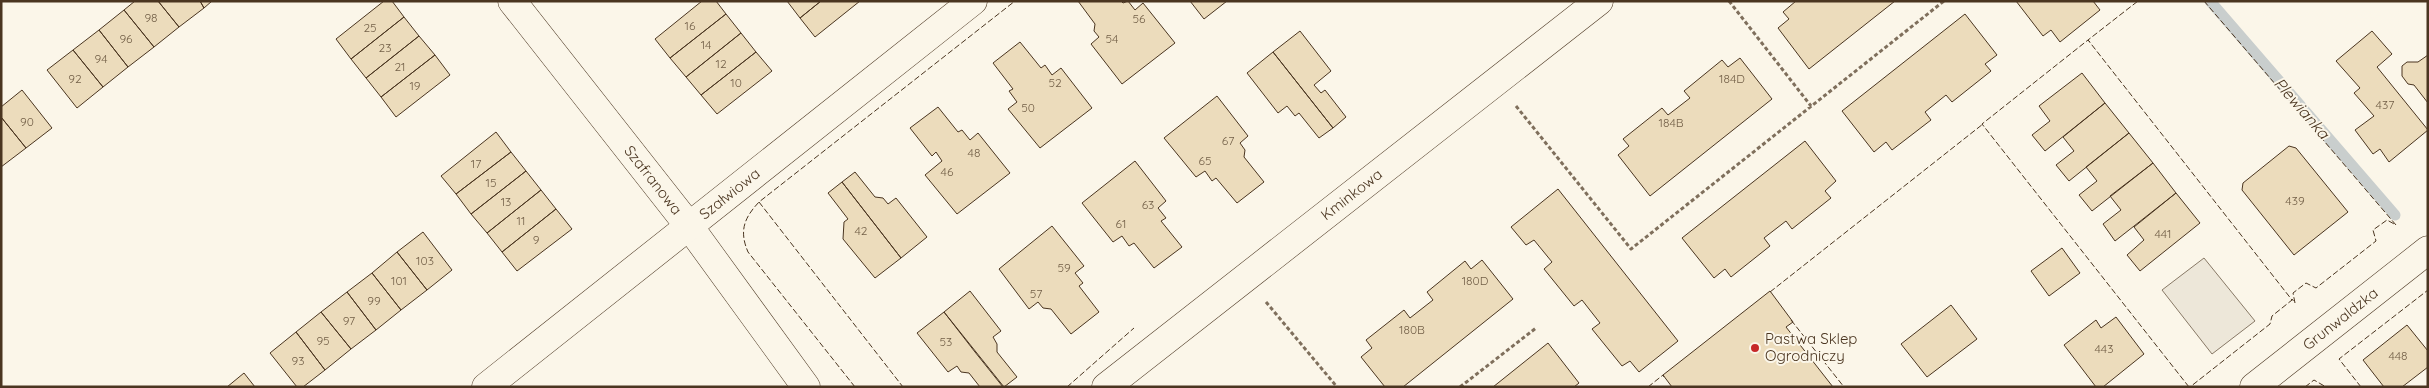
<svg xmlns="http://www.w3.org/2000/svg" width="2429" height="388" viewBox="0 0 2429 388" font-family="Quicksand,sans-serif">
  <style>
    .parking { fill: #ede7d9; stroke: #887966 }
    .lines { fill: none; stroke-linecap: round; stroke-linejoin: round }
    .stream { stroke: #c9cecd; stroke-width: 11 }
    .building { fill: #ecdcbc; stroke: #4a3520 }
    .minor-casing { stroke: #4a3520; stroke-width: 29 }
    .path { stroke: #7f6f5c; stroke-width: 3; stroke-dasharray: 4 2.5; stroke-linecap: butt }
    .minor { stroke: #fbf6e9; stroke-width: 28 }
    .fence { stroke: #4a3520; stroke-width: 1; stroke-dasharray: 6 2.5; stroke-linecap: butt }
    .poi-dot { fill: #c62828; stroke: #fbf6e9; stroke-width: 2 }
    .labels { text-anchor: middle; stroke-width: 4; stroke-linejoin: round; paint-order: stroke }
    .number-label { font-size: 12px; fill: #725f47 }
    .street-label { font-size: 15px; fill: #4a3520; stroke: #fbf6e9 }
    .poi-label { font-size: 15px; fill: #4a3520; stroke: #fbf6e9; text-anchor: start }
    .water-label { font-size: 16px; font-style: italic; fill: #4a3520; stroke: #fbf6e9 }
  </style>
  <rect width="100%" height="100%" fill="#fbf6e9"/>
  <path class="parking" d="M2204 258 2255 321 2212 354 2162 290Z"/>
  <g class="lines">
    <path class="stream" d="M2210 1 2395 215"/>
  </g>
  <path class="building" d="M135 1H158L179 27 154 47 124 10Z
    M158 1H200L204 8 179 27Z
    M200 1H212L204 8Z
    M384 1H392L404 17 351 59 336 39Z
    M702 1H716L726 14 670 58 655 39Z
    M787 1H821L800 18Z
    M821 1H860L815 37 800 18Z
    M1078 1H1121L1123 3 1128 1 1135 10 1143 3 1175 43 1122 84 1091 44 1099 37 1094 31 1095 24Z
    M1190 1H1227L1204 19Z
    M1796 1H1895L1809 69 1778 28 1789 19 1783 12Z
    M2016 1H2093L2100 10 2060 42 2051 30 2043 36Z
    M124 10 154 47 128 67 99 30Z
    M726 14 741 33 686 77 670 58Z
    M1965 14 1997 55 1985 64 1991 71 1952 102 1946 95 1925 112 1931 120 1892 150 1886 142 1874 152 1842 111Z
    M404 17 419 36 366 78 351 59Z
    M99 30 128 67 103 87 73 50Z
    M1300 31 1331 71 1314 85 1321 93 1325 90 1346 117 1333 128 1273 52Z
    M2372 31 2392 54 2377 67 2428 130 2389 162 2380 149 2373 154 2355 130 2374 116 2354 93 2360 88 2336 61Z
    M741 33 756 52 701 95 686 77Z
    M419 36 435 55 381 97 366 78Z
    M1020 42 1041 68 1045 65 1052 75 1061 68 1092 108 1040 148 1008 109 1017 102 1009 91 1013 89 993 63Z
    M73 50 103 87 77 108 47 70Z
    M756 52 772 71 717 114 701 95Z
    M1273 52 1333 128 1319 138 1299 113 1295 116 1287 106 1278 113 1247 73Z
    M435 55 450 75 396 117 381 97Z
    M2428 55V103L2414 85 2408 84 2402 76V66L2407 62H2418Z
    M1740 58 1772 99 1650 196 1618 155 1629 146 1623 139 1662 108 1668 115 1690 98 1684 91 1722 60 1728 67Z
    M2082 73 2105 103 2045 151 2032 135 2050 121 2039 106Z
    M22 90 52 128 26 148 1 117V107Z
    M1217 96 1248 136 1240 143 1245 150 1244 157 1264 182 1237 203 1216 178 1212 181 1205 171 1196 177 1164 138Z
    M2105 103 2129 133 2069 181 2056 165 2074 151 2063 137Z
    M938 107 958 132 962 130 970 140 978 133 1010 173 957 214 925 175 942 161 936 152 932 156 910 128Z
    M1 117 26 148 1 167Z
    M496 132 511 152 456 194 441 176Z
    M2129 133 2153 163 2092 211 2079 195 2097 181 2086 167Z
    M1805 141 1836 181 1825 191 1831 198 1792 229 1786 221 1764 238 1770 246 1731 277 1725 269 1714 278 1682 238Z
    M2289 146 2296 148 2348 212 2294 255 2242 190 2243 183Z
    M511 152 526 171 471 214 456 194Z
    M1135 161 1166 201 1158 208 1166 218 1161 221 1182 247 1154 268 1134 243 1129 246 1122 236 1113 242 1082 203Z
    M2153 163 2176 193 2115 241 2103 224 2121 210 2110 196Z
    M526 171 541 190 487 233 471 214Z
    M855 172 875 197 883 198 888 204 896 198 927 237 901 258 842 182Z
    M842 182 901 258 875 278 843 239 844 222 848 219 828 193Z
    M1558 189 1678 341 1639 372 1630 361 1622 366 1592 329 1600 323 1582 300 1574 306 1544 269 1552 262 1534 240 1526 245 1511 227Z
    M541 190 556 209 502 252 487 233Z
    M2176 193 2200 223 2140 271 2127 255 2144 240 2134 227Z
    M556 209 572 229 517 271 502 252Z
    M1052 226 1084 266 1075 273 1083 283 1079 286 1099 312 1071 334 1051 309 1043 308 1038 302 1029 309 999 269Z
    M423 232 452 270 427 290 397 252Z
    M2062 248 2080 273 2049 296 2031 271Z
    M397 252 427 290 401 310 372 273Z
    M1482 260 1513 299 1403 387H1385L1361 357 1372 348 1366 340 1404 310 1410 318 1433 300 1427 292 1465 261 1471 269Z
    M372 273 401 310 376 330 347 292Z
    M970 291 1001 331 993 337 997 344V352L1017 377 1004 387 944 312Z
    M1770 291 1793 322 1786 327 1833 387H1672L1663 375Z
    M347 292 376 330 351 349 321 312Z
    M1951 305 1977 339 1927 377 1901 344Z
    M321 312 351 349 325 370 296 332Z
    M944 312 975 352 1003 387H980L969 373 961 372 957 366 948 372 917 333Z
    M2116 317 2144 354 2103 387H2096L2064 345 2096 320 2101 328Z
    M2407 325 2428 351V367L2402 387H2384L2363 360Z
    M296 332 325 370 303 387H297L270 353Z
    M1548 343 1579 383 1574 387H1493Z
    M244 373 255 387H227Z"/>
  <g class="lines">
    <defs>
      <g id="minor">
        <path id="s1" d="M512 1 689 226 806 387"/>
        <path id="s2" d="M486 387 973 1"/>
        <path id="s3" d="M1106 387 1599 1"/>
        <path id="s4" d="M2254 387 2428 250"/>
      </g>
    </defs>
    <use href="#minor" class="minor-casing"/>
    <path class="path" d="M1729 1 1811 106
      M1516 106 1631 249 1944 1
      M1266 302 1337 387
      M1460 387 1536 328"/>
    <use href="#minor" class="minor"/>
    <path class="fence" d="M2204 1 2396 225 2387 220 2373 230 2376 241 2316 288 2306 283 2293 293 2295 303 2292 299
      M2090 42 2088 40 2138 1
      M759 202 903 387
      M1770 292 1983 124
      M1791 320 1844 387
      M855 387 748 252C739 231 744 218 759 202L1015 1
      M1067 387 1134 328
      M1648 387 1663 375 1664 377
      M2189 387 1982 124 2088 40 2292 300 2272 316 2270 324 2190 387
      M2305 387 2314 380 2326 387
      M2361 387 2339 359 2428 290"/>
  </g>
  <circle class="poi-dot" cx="1755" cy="348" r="5"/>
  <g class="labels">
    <g class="number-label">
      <text x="151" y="22">98</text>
      <text x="1139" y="23">56</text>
      <text x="690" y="30">16</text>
      <text x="370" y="32">25</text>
      <text x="126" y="43">96</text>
      <text x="1112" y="43">54</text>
      <text x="706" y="49">14</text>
      <text x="385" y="52">23</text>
      <text x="101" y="63">94</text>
      <text x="721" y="68">12</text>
      <text x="400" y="71">21</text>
      <text x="75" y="83">92</text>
      <text x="1732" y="83">184D</text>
      <text x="736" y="87">10</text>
      <text x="1055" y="87">52</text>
      <text x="415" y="90">19</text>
      <text x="2385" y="109">437</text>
      <text x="1028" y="112">50</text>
      <text x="27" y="126">90</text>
      <text x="1671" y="127">184B</text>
      <text x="1228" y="145">67</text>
      <text x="974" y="157">48</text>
      <text x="1205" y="165">65</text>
      <text x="476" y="168">17</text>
      <text x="947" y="176">46</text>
      <text x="491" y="187">15</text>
      <text x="2295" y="205">439</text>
      <text x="506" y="206">13</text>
      <text x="1148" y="209">63</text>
      <text x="521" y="225">11</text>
      <text x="1121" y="228">61</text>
      <text x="861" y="235">42</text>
      <text x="2163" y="238">441</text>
      <text x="536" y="244">9</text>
      <text x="425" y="265">103</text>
      <text x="1064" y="272">59</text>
      <text x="399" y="285">101</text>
      <text x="1475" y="285">180D</text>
      <text x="1036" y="298">57</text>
      <text x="374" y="305">99</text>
      <text x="349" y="325">97</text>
      <text x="1412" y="334">180B</text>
      <text x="323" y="345">95</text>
      <text x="946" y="346">53</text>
      <text x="2104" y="353">443</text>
      <text x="2398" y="360">448</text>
      <text x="298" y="365">93</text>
    </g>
    <g class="street-label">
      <text dy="5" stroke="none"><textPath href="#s1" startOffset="228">Szafranowa</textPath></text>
      <text dy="5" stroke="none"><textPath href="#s2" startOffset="311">Szałwiowa</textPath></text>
      <text dy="5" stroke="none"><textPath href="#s3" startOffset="312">Kminkowa</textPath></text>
      <text dy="5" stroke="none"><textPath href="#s4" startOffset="110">Grunwaldzka</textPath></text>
    </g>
    <g class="poi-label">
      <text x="1765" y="344">Pastwa Sklep<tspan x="1765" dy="17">Ogrodniczy</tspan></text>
    </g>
    <g class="water-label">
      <text transform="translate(2302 108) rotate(49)" y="6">Plewianka</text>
    </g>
  </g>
  <rect width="2429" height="388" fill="none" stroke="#4a3520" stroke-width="5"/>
</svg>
